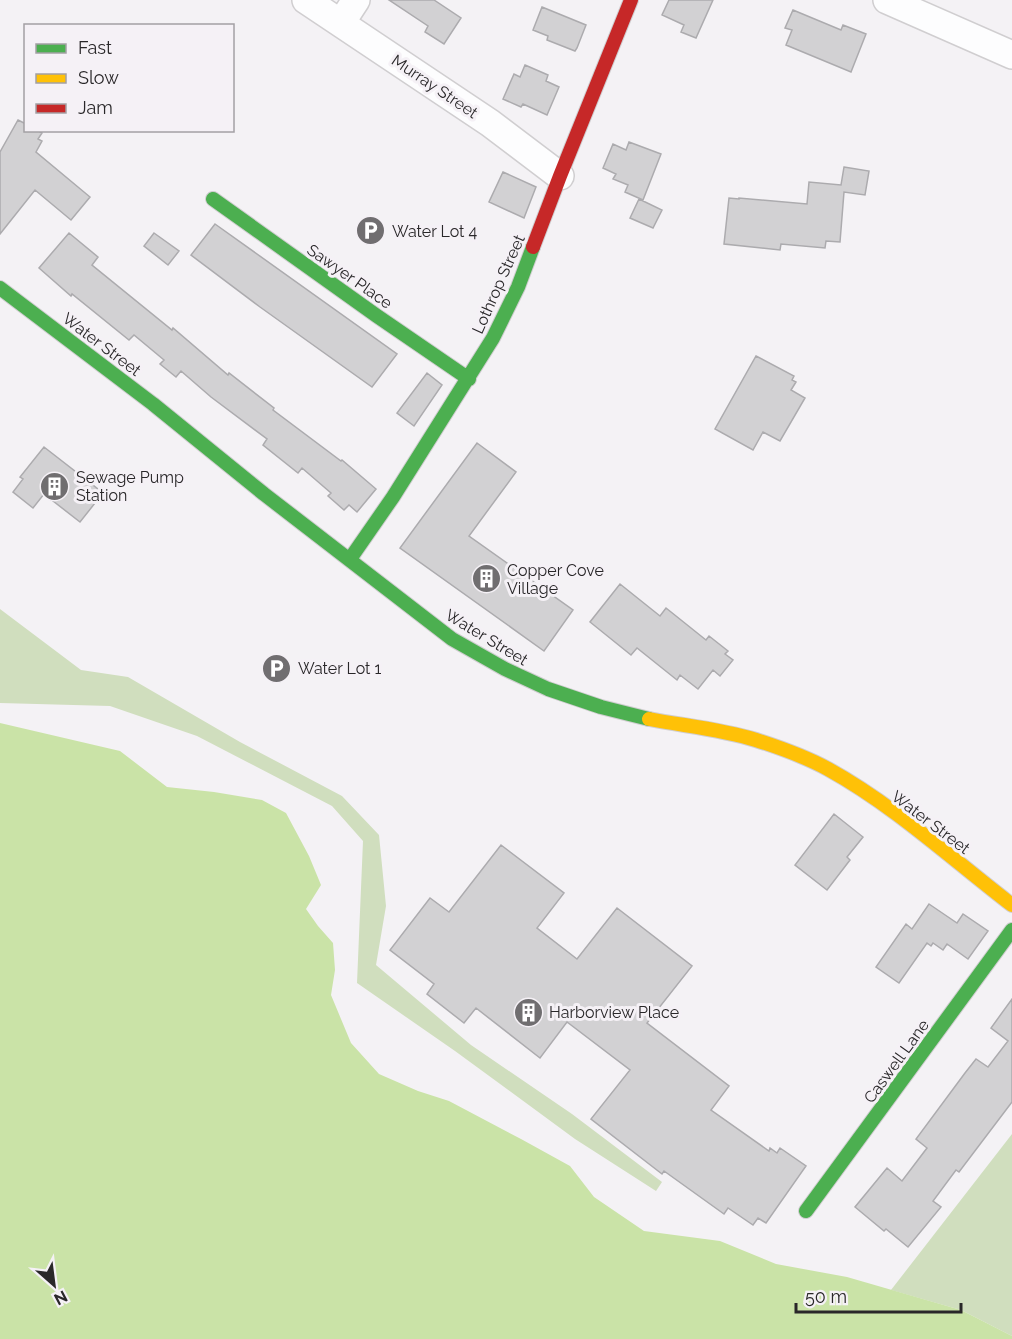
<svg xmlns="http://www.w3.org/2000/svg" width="1012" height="1339" viewBox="0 0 1012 1339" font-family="Raleway,sans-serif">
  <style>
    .green { fill: #d0debe }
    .water { fill: #cae3a7 }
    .building { fill: #d2d1d3; stroke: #acabae; stroke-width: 1.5 }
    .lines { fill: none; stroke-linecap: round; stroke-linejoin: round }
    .street-casing { stroke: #d0ced0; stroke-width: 30 }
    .fast-casing { stroke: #d0ced0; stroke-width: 16 }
    .slow-casing { stroke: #d0ced0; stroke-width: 16 }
    .jam-casing { stroke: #d0ced0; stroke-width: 16 }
    .street { stroke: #fdfdfe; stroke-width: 27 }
    .fast { stroke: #4caf50; stroke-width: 14 }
    .slow { stroke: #ffc107; stroke-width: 14 }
    .jam { stroke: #c62828; stroke-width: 14 }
    .labels { text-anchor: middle; stroke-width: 6; stroke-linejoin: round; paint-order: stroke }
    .street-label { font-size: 16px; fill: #292729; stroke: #f5f1f6 }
    .poi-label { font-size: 16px; fill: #292729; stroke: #f5f1f6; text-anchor: start }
  </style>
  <rect width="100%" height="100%" fill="#f4f2f5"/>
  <path class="green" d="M0 609 81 670 128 677 240 742 342 796 379 835 386 906 376 965 471 1045 572 1114 662 1182 656 1191 575 1139 455 1051 357 983 363 841 332 806 197 736 110 706 0 703Z
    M1012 1134V1336L961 1310 891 1290Z"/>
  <path class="water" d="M0 723 120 751 167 787 214 792 262 800 286 813 309 856 321 885 306 909 318 926 333 943 335 970 331 995 351 1043 379 1074 418 1091 449 1101 521 1139 570 1166 594 1197 644 1231 720 1241 776 1264 847 1277 961 1310 1012 1336V1339H0Z"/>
  <path class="building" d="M389 0H434L461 18 444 44 425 32 428 26Z
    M669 0H713L696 38 681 32 684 25 662 15Z
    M542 7 586 25 577 48 575 51 547 40 548 36 533 30Z
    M793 10 841 30 843 25 866 34 851 72 786 45 792 30 785 28Z
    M525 65 548 75 546 81 559 87 547 115 523 104 521 107 503 99 514 74 520 77Z
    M18 120 26 124V130H37L42 133 38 139 42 141 36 152 90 197 71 220 35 190 0 234V152Z
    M629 142 661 154 643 200 625 192 628 185 613 179 616 174 603 168 613 144 626 150Z
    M844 167 869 171 865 195 844 192 840 242 826 241 825 248 781 244 780 250 724 244 729 198 739 199V198L807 204 809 182 841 185Z
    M503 172 536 187 524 218 489 202Z
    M639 199 662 210 653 228 630 218Z
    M215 224 397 354 372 387 260 307 191 255Z
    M69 233 98 257 92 265 172 330 173 328 228 375 229 373 274 408 273 410 341 461 342 460 376 489 357 512 349 505 344 510 328 496 331 493 302 468 298 473 263 445 267 439 211 397 181 371 176 377 160 364 164 360 134 335 129 340 72 294 71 296 39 268Z
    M154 233 179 251 168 265 144 246Z
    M756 356 794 376 792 380 796 382 791 390 805 398 780 441 763 432 753 450 715 429Z
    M427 373 442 385 414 426 397 413Z
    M477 443 516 472 469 536 573 610 544 651 400 548Z
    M44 447 103 493 80 522 44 494 33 508 13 492 23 479 20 477Z
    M620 584 660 616 666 608 706 640 709 636 728 651 725 654 733 660 720 676 713 670 698 689 680 675 677 680 637 648 631 655 590 622Z
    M834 814 863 837 847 857 850 860 827 890 795 865Z
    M501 845 564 893 537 928 577 959 617 908 692 966 647 1023 729 1086 711 1110 769 1151 770 1148 777 1153 780 1148 806 1166 766 1223 758 1218 753 1225 728 1208 724 1214 664 1171 662 1174 591 1119 630 1070 567 1022 540 1058 476 1008 464 1023 427 994 434 984 390 950 430 898 449 912Z
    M929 904 957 923 963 914 988 931 968 959 947 944 943 950 933 943 931 946 927 943 899 983 876 967 906 924 912 929Z
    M1012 999V1102L959 1172 956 1170 933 1201 941 1207 908 1247 886 1229 884 1231 855 1207 887 1168 902 1181 927 1148 916 1139 965 1073 976 1059 988 1067 1008 1041 991 1028Z"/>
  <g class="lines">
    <defs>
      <path id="street" d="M306 0 490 123 560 176
        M887 0 1012 55
        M341 23 356 0"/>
      <path id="fast" d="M213 199 377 316 469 379
        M0 288 153 404 264 494 452 639 505 669 548 689 601 707 649 719
        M350 559 393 497 493 338 518 287 533 247
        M806 1211 1012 930"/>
      <path id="slow" d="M649 719C685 726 721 729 756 740 781 748 806 757 828 769 895 806 952 859 1012 905"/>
      <path id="jam" d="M533 247 560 176 631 0"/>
    </defs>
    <use href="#street" class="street-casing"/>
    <use href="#fast" class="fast-casing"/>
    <use href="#slow" class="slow-casing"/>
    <use href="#jam" class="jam-casing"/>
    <use href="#street" class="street"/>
    <use href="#fast" class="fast"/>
    <use href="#slow" class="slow"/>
    <use href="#jam" class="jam"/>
  </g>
  <defs>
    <symbol id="parking-disc" viewBox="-11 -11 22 22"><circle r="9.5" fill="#706e70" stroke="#f5f1f6"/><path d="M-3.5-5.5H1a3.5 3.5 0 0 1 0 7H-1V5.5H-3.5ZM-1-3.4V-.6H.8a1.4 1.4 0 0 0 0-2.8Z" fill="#fff"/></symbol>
    <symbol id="building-disc" viewBox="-11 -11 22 22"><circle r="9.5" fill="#706e70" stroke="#f5f1f6"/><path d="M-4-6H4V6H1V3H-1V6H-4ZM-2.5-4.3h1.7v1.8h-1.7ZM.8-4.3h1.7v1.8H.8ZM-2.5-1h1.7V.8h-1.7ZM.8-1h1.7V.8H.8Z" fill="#fff"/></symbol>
  </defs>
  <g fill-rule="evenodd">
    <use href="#parking-disc" x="354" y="214" width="33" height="33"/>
    <use href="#building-disc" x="38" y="470" width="33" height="33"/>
    <use href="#building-disc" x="470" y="562" width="33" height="33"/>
    <use href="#parking-disc" x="260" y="652" width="33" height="33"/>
    <use href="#building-disc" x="512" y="996" width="33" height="33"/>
  </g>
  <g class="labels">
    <g class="street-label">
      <text transform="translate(435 86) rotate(34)" y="6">Murray Street</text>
      <text transform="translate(350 276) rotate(35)" y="6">Sawyer Place</text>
      <text transform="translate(498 284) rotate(-66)" y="6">Lothrop Street</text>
      <text transform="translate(102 344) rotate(37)" y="6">Water Street</text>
      <text transform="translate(487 637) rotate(31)" y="6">Water Street</text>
      <text transform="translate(931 822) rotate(37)" y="6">Water Street</text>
      <text transform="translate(896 1061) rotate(-54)" y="6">Caswell Lane</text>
    </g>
    <g class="poi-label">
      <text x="392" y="237">Water Lot 4</text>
      <text x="76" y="483">Sewage Pump<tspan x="76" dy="18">Station</tspan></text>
      <text x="507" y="576">Copper Cove<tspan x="507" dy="18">Village</tspan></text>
      <text x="298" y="674">Water Lot 1</text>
      <text x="549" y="1018">Harborview Place</text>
    </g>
  </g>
  <rect x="24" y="24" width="210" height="108" fill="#f5f1f6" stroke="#a3a0a4" stroke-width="1.5"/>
  <rect x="36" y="44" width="30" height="9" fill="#4caf50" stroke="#a3a0a4" stroke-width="1.5"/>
  <text x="78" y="54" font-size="18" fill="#292729">Fast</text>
  <rect x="36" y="74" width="30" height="9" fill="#ffc107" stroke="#a3a0a4" stroke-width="1.5"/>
  <text x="78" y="84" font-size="18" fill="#292729">Slow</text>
  <rect x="36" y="104" width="30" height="9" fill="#c62828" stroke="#a3a0a4" stroke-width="1.5"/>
  <text x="78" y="114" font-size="18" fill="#292729">Jam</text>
  <g transform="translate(54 1285) rotate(152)" stroke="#f5f1f6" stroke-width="4.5" paint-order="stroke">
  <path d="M0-4.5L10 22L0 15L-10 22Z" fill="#292729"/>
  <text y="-9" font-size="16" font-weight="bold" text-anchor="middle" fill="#292729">N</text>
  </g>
  <path d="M796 1303v9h165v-9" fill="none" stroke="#292729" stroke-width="3"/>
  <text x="805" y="1303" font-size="18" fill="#292729" stroke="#f5f1f6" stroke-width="4.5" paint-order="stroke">50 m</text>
</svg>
